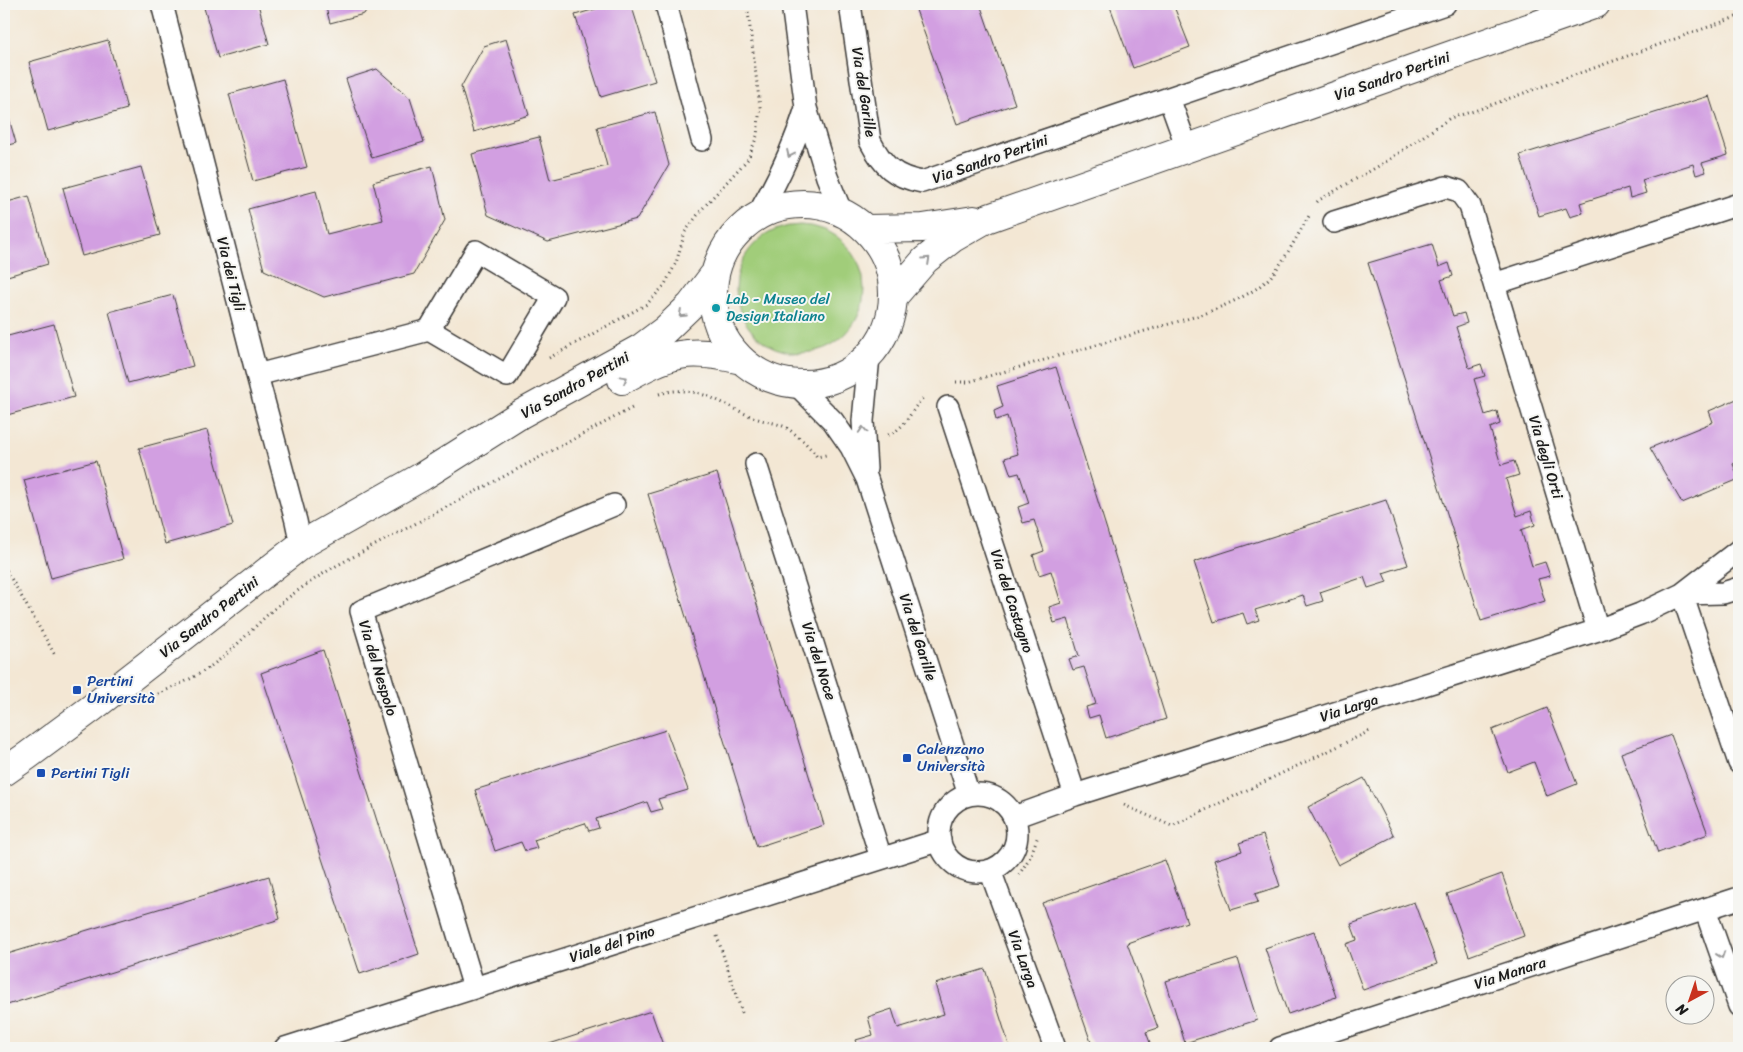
<svg xmlns="http://www.w3.org/2000/svg" width="1743" height="1052" viewBox="0 0 1743 1052" font-family="Sriracha,sans-serif">
  <style>
    .green { fill: #a1cd7a; stroke: #5e744b }
    .building { fill: #d29fe1 }
    .lines { fill: none; stroke-linecap: round; stroke-linejoin: round }
    .minor-casing { stroke: #3c3a38; stroke-width: 24 }
    .tertiary-casing { stroke: #3c3a38; stroke-width: 30 }
    .path { stroke: #3c3a38; stroke-width: 3; stroke-dasharray: 1 4; stroke-linecap: butt }
    .minor { stroke: #fff; stroke-width: 21 }
    .tertiary { stroke: #fff; stroke-width: 28 }
    .oneway { stroke: #999 }
    .culture-dot { fill: #0f9aa8; stroke: #f6f6f2; stroke-width: 2 }
    .transit-dot { fill: #1a4fb4; stroke: #f6f6f2; stroke-width: 2 }
    .labels { text-anchor: middle; stroke-width: 4; stroke-linejoin: round; paint-order: stroke }
    .street-label { font-size: 15px; fill: #1c1c1c; stroke: #f6f6f2 }
    .culture-label { font-size: 15px; fill: #0d838f; stroke: #f6f6f2; text-anchor: start }
    .transit-label { font-size: 15px; fill: #164399; stroke: #f6f6f2; text-anchor: start }
  </style>
  <rect width="100%" height="100%" fill="#f6f6f2"/>
  <filter id="ink" filterUnits="userSpaceOnUse"><feTurbulence type="fractalNoise" baseFrequency=".02" numOctaves="2"/><feDisplacementMap in="SourceGraphic" scale="10" xChannelSelector="R" yChannelSelector="G"/><feConvolveMatrix kernelMatrix="1 2 1 2 8 2 1 2 1" color-interpolation-filters="sRGB"/></filter>
  <filter id="wash" filterUnits="userSpaceOnUse"><feTurbulence type="fractalNoise" baseFrequency=".0096" numOctaves="4" result="noise"/><feDisplacementMap in="SourceGraphic" scale="20" xChannelSelector="R" yChannelSelector="G"/><feGaussianBlur stdDeviation="1.12" result="paint"/><feColorMatrix in="noise" values="0 0 0 0 0 0 0 0 0 0 0 0 0 0 0 0 0 1.4 0 .05"/><feComposite in="paint" operator="in"/></filter>
  <g filter="url(#wash)">
    <rect width="100%" height="100%" fill="#f3e7d4"/>
    <path class="green" d="M736 289a64 64 0 1 1 128 0a64 64 0 1 1-128 0Z"/>
    <g id="blocks">
      <path class="building" d="M203 4H258L269 44 218 58Z
        M325 4H370L364 14 330 23Z
        M612 4H631L655 81 601 97 575 15Z
        M933 4H980L1015 104 957 124 916 10Z
        M1109 4H1173L1190 47 1133 68Z
        M506 39 529 115 474 132 461 87 484 46Z
        M108 40 127 109 48 131 29 62Z
        M377 69 410 98 424 142 372 158 346 79Z
        M283 79 307 167 253 181 229 94Z
        M1709 96 1728 155 1702 163 1706 172 1696 175 1693 164 1642 180 1646 193 1630 198 1628 188 1580 203 1583 213 1570 217 1566 208 1539 216 1520 155Z
        M4 101 16 143 4 146Z
        M655 112 669 165 637 219 548 242 488 215 472 154 539 137 550 180 607 166 597 127Z
        M432 166 445 220 414 274 324 297 264 270 248 209 316 191 327 234 383 220 373 182Z
        M141 167 160 235 82 256 63 188Z
        M29 196 48 264 4 277V203Z
        M1432 244 1439 267 1449 263 1453 276 1441 280 1453 316 1464 313 1467 323 1456 327 1469 368 1481 364 1485 376 1474 379 1485 415 1497 411 1500 424 1490 428 1501 465 1514 461 1519 475 1506 479 1517 516 1531 511 1535 525 1521 530 1532 566 1545 562 1550 576 1538 579 1545 601 1481 621 1368 263Z
        M173 295 193 366 128 383 109 312Z
        M54 324 74 397 7 415 4 402V337Z
        M1056 367 1166 719 1106 738 1099 715 1089 718 1086 707 1096 704 1084 667 1073 670 1069 659 1079 656 1068 619 1054 623 1049 607 1061 603 1051 571 1039 575 1033 555 1044 551 1034 520 1023 523 1018 507 1029 503 1019 473 1011 475 1005 458 1018 454 1007 416 996 420 994 411 1003 407 997 386Z
        M1739 398V461L1733 464 1739 479 1682 503 1650 448 1713 422 1709 411Z
        M207 430 233 525 165 544 139 448Z
        M96 461 123 559 51 578 24 480Z
        M717 473 824 825 757 847 648 494Z
        M1386 500 1408 565 1383 573 1387 582 1368 588 1364 577 1320 592 1323 601 1307 606 1303 595 1255 610 1259 620 1247 624 1243 613 1214 622 1194 562Z
        M323 650 419 954 360 974 261 673Z
        M1547 708 1577 784 1547 796 1534 762 1508 772 1492 730Z
        M666 730 688 790 658 799 662 809 651 812 647 802 596 819 599 828 589 831 585 823 534 840 537 848 525 851 521 842 495 851 475 790Z
        M1671 735 1708 834 1658 853 1621 753Z
        M1364 778 1394 836 1338 865 1308 807Z
        M1263 835 1280 886 1255 894 1258 902 1231 910 1214 860 1242 851 1239 843Z
        M1165 860 1187 922 1127 943 1158 1028 1146 1032 1152 1048H1093L1042 903Z
        M1502 874 1524 936 1469 956 1447 894Z
        M269 876 280 919 4 1006V955Z
        M1414 902 1437 964 1363 990 1346 944 1357 940 1351 924Z
        M1314 931 1336 997 1288 1014 1265 948Z
        M1238 959 1257 1020 1185 1043 1166 981Z
        M985 969 1010 1048H859L856 1040 873 1035 868 1017 892 1009 898 1028 944 1014 935 984Z
        M651 1011 664 1048H537Z"/>
    </g>
  </g>
  <g filter="url(#ink)">
    <use href="#blocks" fill-opacity="0" stroke="#3c3a38" stroke-width="1"/>
    <g class="lines">
      <defs>
        <path id="minor" d="M162 4 257 375 296 521 301 545
          M666 4 702 140
          M792 4 806 108 827 177 841 211
          M850 4 870 141C883 166 894 177 922 182L1445 4
          M1169 98 1187 148
          M759 213C779 178 794 147 806 108
          M1334 222 1446 187 1459 191 1470 206 1494 284
          M257 375 429 330 507 376 554 297 476 251 429 330
          M796 384 833 421 851 447 867 479 969 795
          M948 407 1075 795
          M756 464 881 858
          M866 469 863 421 869 356
          M1739 588 1723 593 1682 594 1739 763
          M1598 630 1494 284 1739 204
          M939 833a39 39 0 1 1 78 0a39 39 0 1 1-78 0Z
          M1014 817 1075 795 1598 630 1640 614 1682 594 1739 550
          M990 870 1055 1048
          M1705 909 1739 1006
          M474 988 361 611 614 505
          M285 1048 940 840
          M1280 1048 1739 898"/>
        <path id="tertiary" d="M713 294a90 90 0 1 1 180 0a90 90 0 1 1-180 0Z
          M866 229 923 228 974 220
          M894 296 925 260 953 238 986 219 1596 4
          M622 380C670 353 687 347 741 360
          M4 772 27 756 92 708 301 545 423 476 521 414 641 348 665 330 691 305 713 276"/>
      </defs>
      <use href="#minor" class="minor-casing"/>
      <use href="#tertiary" class="tertiary-casing"/>
      <path class="path" d="M1317 202 1319 200 1384 163 1450 118 1474 111 1739 16
        M549 358 647 304 664 286 676 263 685 232 702 209 748 159 757 136 760 107 747 4
        M956 382H968L1204 314C1225 305 1257 293 1272 275 1286 258 1297 236 1309 216
        M659 394C699 382 724 407 758 419 767 422 778 423 787 428 798 436 810 446 817 457L826 455
        M888 435C907 428 910 410 924 397
        M4 566 55 655
        M158 694C173 687 188 681 202 672 230 655 250 630 274 609 293 593 313 580 334 567L634 407
        M4 804 10 800
        M1124 805 1172 826 1372 730
        M1019 875 1030 857 1038 836
        M717 936 743 1016"/>
      <use href="#minor" class="minor"/>
      <use href="#tertiary" class="tertiary"/>
    </g>
    <defs><path id="oneway-chevron" d="M-2-3.5L2.5 0L-2 3.5" fill="none" stroke-width="1.6" stroke-linecap="round" stroke-linejoin="round" transform="scale(1.25)"/></defs>
    <g class="oneway">
      <use href="#oneway-chevron" transform="translate(790 154) rotate(115)"/>
      <use href="#oneway-chevron" transform="translate(927 260) rotate(-43)"/>
      <use href="#oneway-chevron" transform="translate(682 314) rotate(137)"/>
      <use href="#oneway-chevron" transform="translate(624 379) rotate(-29)"/>
      <use href="#oneway-chevron" transform="translate(863 430) rotate(-94)"/>
      <use href="#oneway-chevron" transform="translate(1721 955) rotate(71)"/>
    </g>
  </g>
  <circle class="culture-dot" cx="716" cy="308" r="5"/>
  <g class="transit-dot">
    <rect x="72" y="685" width="10" height="10" rx="2.5"/>
    <rect x="902" y="753" width="10" height="10" rx="2.5"/>
    <rect x="36" y="768" width="10" height="10" rx="2.5"/>
  </g>
  <g class="labels">
    <g class="street-label">
      <text transform="translate(1392 76) rotate(-19)" y="5">Via Sandro Pertini</text>
      <text transform="translate(864 92) rotate(81)" y="5">Via del Garille</text>
      <text transform="translate(990 159) rotate(-19)" y="5">Via Sandro Pertini</text>
      <text transform="translate(231 274) rotate(76)" y="5">Via dei Tigli</text>
      <text transform="translate(575 385) rotate(-29)" y="5">Via Sandro Pertini</text>
      <text transform="translate(1546 457) rotate(73)" y="5">Via degli Orti</text>
      <text transform="translate(1012 601) rotate(72)" y="5">Via del Castagno</text>
      <text transform="translate(209 617) rotate(-38)" y="5">Via Sandro Pertini</text>
      <text transform="translate(918 637) rotate(72)" y="5">Via del Garille</text>
      <text transform="translate(819 661) rotate(72)" y="5">Via del Noce</text>
      <text transform="translate(378 668) rotate(73)" y="5">Via del Nespolo</text>
      <text transform="translate(1349 708) rotate(-18)" y="5">Via Larga</text>
      <text transform="translate(612 944) rotate(-18)" y="5">Viale del Pino</text>
      <text transform="translate(1023 959) rotate(70)" y="5">Via Larga</text>
      <text transform="translate(1510 973) rotate(-18)" y="5">Via Manara</text>
    </g>
    <g class="culture-label">
      <text x="726" y="304">Lab - Museo del<tspan x="726" dy="17">Design Italiano</tspan></text>
    </g>
    <g class="transit-label">
      <text x="87" y="686">Pertini<tspan x="87" dy="17">Università</tspan></text>
      <text x="917" y="754">Calenzano<tspan x="917" dy="17">Università</tspan></text>
      <text x="51" y="778">Pertini Tigli</text>
    </g>
  </g>
  <rect width="1743" height="1052" fill="none" stroke="#f6f6f2" stroke-width="20"/>
  <g transform="translate(1690 1000) rotate(220)"><circle r="24" fill="#f6f6f2" stroke="#9f9f9c"/>
  <path d="M0-4L9 19L0 12L-9 19Z" fill="#c8321e"/>
  <text y="-8" font-size="14" font-weight="bold" text-anchor="middle" fill="#1c1c1c">N</text>
  </g>
</svg>
